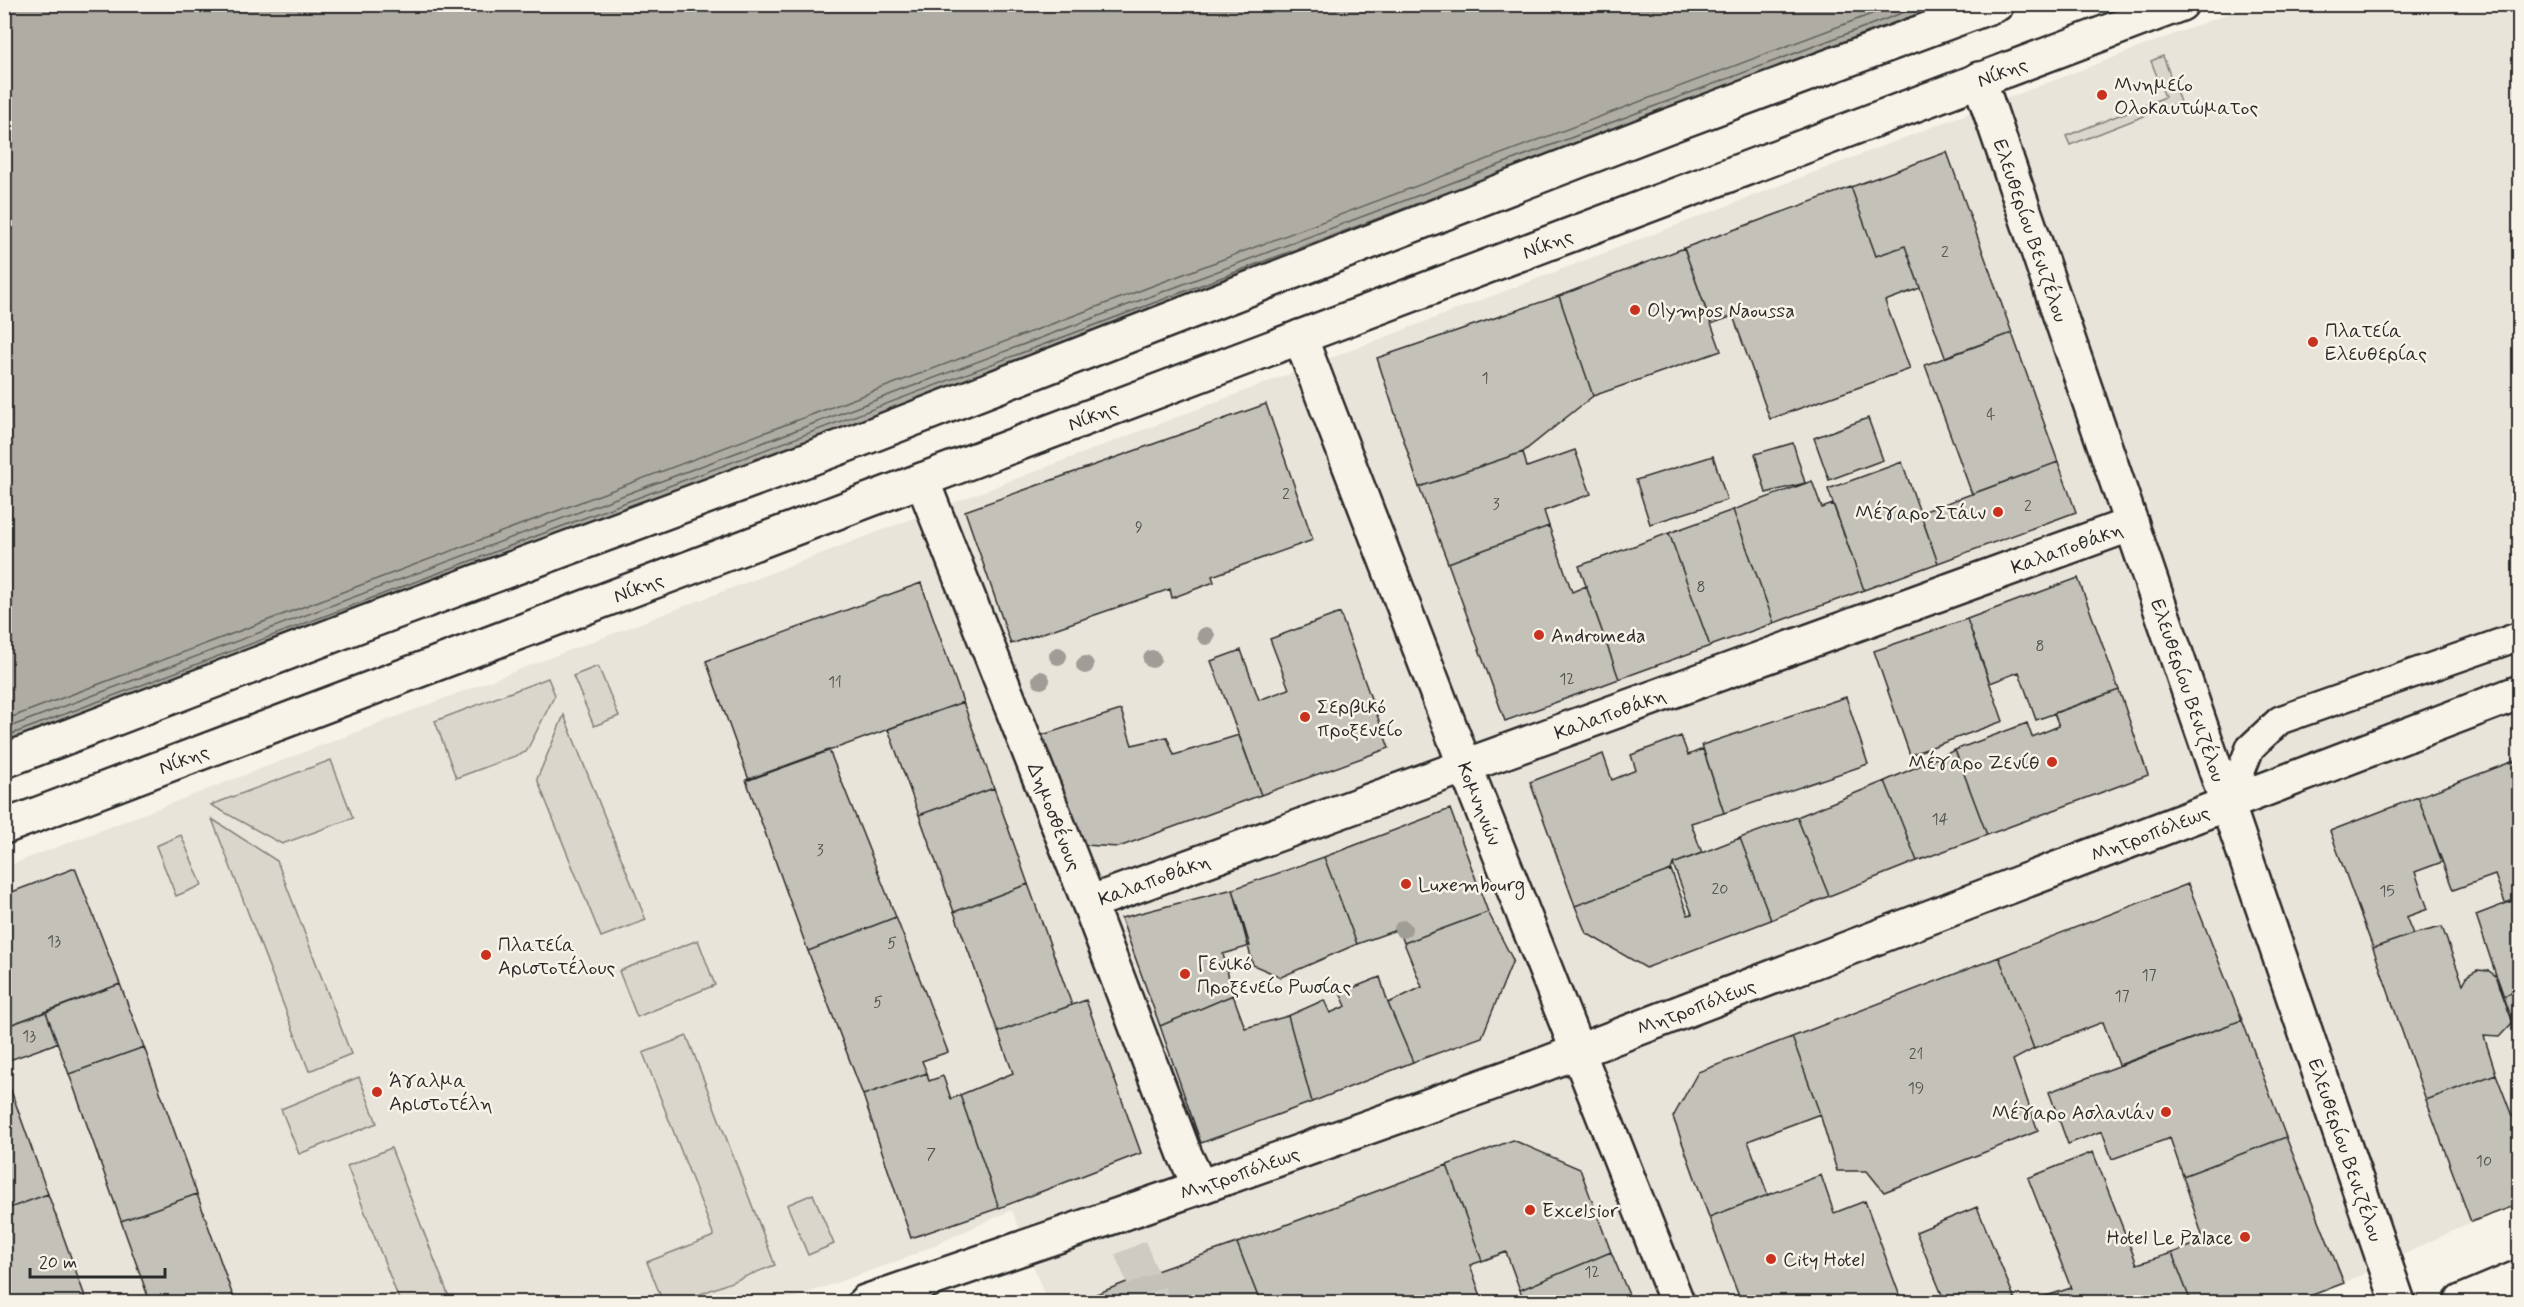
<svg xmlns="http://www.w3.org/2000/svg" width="2524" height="1307" viewBox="0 0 2524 1307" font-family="Mynerve,sans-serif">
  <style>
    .built { fill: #e8e4da }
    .green { fill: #dad6cc; stroke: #82807c; stroke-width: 1.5 }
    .water { fill: #afaca4; stroke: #7a7874; stroke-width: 1.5 }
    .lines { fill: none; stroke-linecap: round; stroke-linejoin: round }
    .shore { stroke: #605f5b; stroke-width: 1.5 }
    .building { fill: #c4c1b9; stroke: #2b2b2b; stroke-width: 1.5 }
    .pedestrian-tunnel { stroke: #cecbc2; stroke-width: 33; stroke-dasharray: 33 16; stroke-linecap: butt }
    .service-casing { stroke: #2b2b2b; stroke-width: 32 }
    .pedestrian-casing { stroke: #2b2b2b; stroke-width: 38 }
    .minor-casing { stroke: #2b2b2b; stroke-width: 38 }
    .secondary-casing { stroke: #2b2b2b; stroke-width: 38 }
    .primary-casing { stroke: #2b2b2b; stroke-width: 38 }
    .service { stroke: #f7f3e8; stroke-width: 27 }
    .pedestrian { stroke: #f7f3e8; stroke-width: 33 }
    .minor { stroke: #f7f3e8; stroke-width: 33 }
    .secondary { stroke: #f7f3e8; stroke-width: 33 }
    .primary { stroke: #f7f3e8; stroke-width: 33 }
    .tree { fill: #9f9d96 }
    .poi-dot { fill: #c8321e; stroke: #f7f3e8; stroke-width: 2 }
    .labels { text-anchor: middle; stroke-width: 5; stroke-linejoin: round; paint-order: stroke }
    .number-label { font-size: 16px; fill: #51504e }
    .street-label { font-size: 20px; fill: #2b2b2b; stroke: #f7f3e8 }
    .poi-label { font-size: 20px; fill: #2b2b2b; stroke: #f7f3e8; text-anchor: start }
  </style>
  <rect width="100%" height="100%" fill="#f7f3e8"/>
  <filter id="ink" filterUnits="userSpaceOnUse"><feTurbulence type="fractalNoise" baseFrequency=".0167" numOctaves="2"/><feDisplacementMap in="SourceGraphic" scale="12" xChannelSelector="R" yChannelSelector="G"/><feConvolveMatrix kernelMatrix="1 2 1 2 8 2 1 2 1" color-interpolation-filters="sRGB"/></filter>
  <g filter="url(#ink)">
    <path class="built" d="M2250 5H2519V1204L2471 1222 2344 1283 2294 1302H1047L1012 1210 906 1258 783 1302H5V867Z"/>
    <path class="green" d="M2163 56 2180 102 2070 145 2066 136 2165 97 2151 61Z
      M598 666 619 716 594 726 573 676Z
      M548 678 555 695 526 752 456 778 435 721Z
      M564 715 646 920 601 937 537 779Z
      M331 760 353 818 282 844 211 805Z
      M212 819 277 861 351 1054 309 1071Z
      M181 835 202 885 176 896 156 846Z
      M698 940 715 985 637 1017 619 971Z
      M687 1036 775 1265 680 1302H663L647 1262 714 1236 643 1053Z
      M359 1077 377 1123 299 1154 281 1109Z
      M391 1148 451 1302H400L347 1166Z
      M813 1194 834 1244 808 1255 787 1205Z"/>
    <path class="water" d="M5 5H1930L1934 15 5 744Z"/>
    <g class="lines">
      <path class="shore" d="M4 720 1898 4
        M4 729 1915 8 1917 4
        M4 737 1437 196"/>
    </g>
    <path class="building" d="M1947 152 2012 333 1945 357 1905 246 1876 256 1851 187Z
      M1851 187 1876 256 1905 246 1920 288 1885 301 1910 369 1770 419 1733 316 1711 324 1684 248Z
      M1684 248 1721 351 1593 396 1559 296Z
      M1559 296 1593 396 1523 452 1419 487 1377 358Z
      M2012 333 2058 462 1972 494 1925 365Z
      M1266 404 1313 540 1212 576 1214 582 1172 598 1170 589 1011 644 965 511Z
      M1868 418 1883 460 1829 480 1814 438Z
      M1793 443 1805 483 1766 493 1755 454Z
      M1575 450 1591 494 1544 511 1549 526 1448 563 1419 487 1523 452 1527 467Z
      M1713 456 1727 500 1650 524 1636 480Z
      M1902 462 1938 563 1864 590 1828 489Z
      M2058 462 2076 512 1938 563 1920 513Z
      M1812 481 1822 508 1833 504 1864 590 1774 623 1733 510Z
      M1733 510 1774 623 1710 646 1669 533Z
      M1549 526 1572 592 1586 586 1619 679 1505 721 1448 563Z
      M1669 533 1710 646 1619 679 1579 566Z
      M2078 578 2119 690 2036 720 2019 672 1990 683 1967 619Z
      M921 583 963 702 749 780 706 661Z
      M1340 613 1389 748 1261 795 1211 661 1241 650 1259 700 1289 689 1270 639Z
      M1967 619 2003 721 1910 755 1874 651Z
      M2119 690 2148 775 1987 835 1955 750 2027 723 2032 737 2059 726 2054 713Z
      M1846 697 1868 764 1724 813 1702 745Z
      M963 702 994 788 919 815 888 729Z
      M1121 710 1132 745 1167 737 1174 755 1239 735 1261 795 1119 847 1083 845 1036 737Z
      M1681 736 1688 755 1703 749 1724 813 1691 823 1702 853 1673 864 1671 870 1575 906 1530 782 1603 754 1612 780 1636 770 1631 755Z
      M829 750 896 917 808 951 746 780Z
      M1955 750 1987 835 1917 861 1885 781Z
      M2514 761 2520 776V898L2505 903 2495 875 2453 890 2418 797Z
      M1885 781 1917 861 1829 896 1797 817Z
      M994 788 1028 884 954 912 919 815Z
      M2418 797 2442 862 2415 872 2428 909 2406 917 2413 934 2373 948 2330 831Z
      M1450 809 1488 912 1404 943 1399 929 1357 944 1324 857Z
      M1797 817 1829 896 1771 920 1740 838Z
      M1740 838 1771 920 1646 968 1586 933 1575 906 1671 870 1688 915 1692 914 1673 864Z
      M1324 857 1357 944 1281 977 1253 965 1233 889Z
      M75 868 120 984 4 1027V895Z
      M1028 884 1072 1005 998 1032 954 912Z
      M2188 884 2242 1020 2119 1065 2103 1022 2034 1049 1999 957Z
      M1233 889 1250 946 1223 954 1233 995 1160 1026 1121 918Z
      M2520 898V990L2503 996 2476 915Z
      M1488 912 1513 960 1482 1037 1413 1062 1388 1003 1422 987 1404 943Z
      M896 917 948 1052 922 1061 927 1073 863 1095 808 951Z
      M2442 927 2463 984 2468 975 2477 970 2489 971 2497 977 2513 1022 2499 1037 2484 1036 2496 1074 2426 1100 2373 948 2413 934Z
      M1999 957 2034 1049 2013 1060 2038 1131 1884 1192 1867 1171H1837L1820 1114 1792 1037Z
      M1380 977 1388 1003 1413 1062 1312 1102 1288 1016 1324 1000 1330 1013 1346 1006 1340 993Z
      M120 984 144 1047 69 1074 46 1012Z
      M2520 990V1042L2503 996Z
      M1233 995 1245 1028 1288 1016 1312 1102 1201 1143 1160 1026Z
      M1086 1000 1141 1153 999 1208 960 1095 1013 1073 998 1032Z
      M46 1012 57 1043 4 1062V1027Z
      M2242 1020 2286 1137 2183 1176 2170 1138 2112 1159 2102 1131 2068 1144 2049 1092Z
      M1792 1037 1820 1114 1748 1141 1768 1195 1709 1217 1673 1117 1698 1072Z
      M144 1047 197 1194 121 1221 69 1074Z
      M4 1071 48 1194 4 1210Z
      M927 1073 929 1081 943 1076 951 1099 960 1095 999 1208 911 1238 863 1095Z
      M2496 1074 2512 1116 2520 1113V1204L2471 1222 2426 1100Z
      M2286 1137 2344 1283 2294 1302H2191L2172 1253 2204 1241 2183 1176Z
      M1513 1140 1580 1169 1611 1252 1520 1290 1506 1252 1482 1261 1447 1165Z
      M2093 1152 2137 1264 2172 1253 2191 1302H2042L2040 1298 2071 1288 2028 1178Z
      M1447 1165 1482 1261 1470 1265 1483 1302H1260L1237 1243Z
      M1821 1175 1834 1213 1865 1201 1902 1302H1741L1709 1217Z
      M48 1194 87 1302H4V1210Z
      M197 1194 235 1302H150L121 1221Z
      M1977 1207 2016 1302H1945L1916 1232Z
      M1237 1243 1260 1302H1076L1142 1276Z
      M1611 1252 1632 1302H1524L1520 1290Z"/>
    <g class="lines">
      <path class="pedestrian-tunnel" d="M1130 1248 1153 1302"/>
      <defs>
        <path id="service" d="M2228 804 2250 748 2280 720 2520 636"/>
        <g id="pedestrian">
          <path d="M4 761 365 623 841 447 1671 125 1997 4"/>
          <path id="s1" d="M1465 766 2132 524"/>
        </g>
        <g id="minor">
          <path id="s2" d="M1300 337 1465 766 1677 1302"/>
          <path id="s3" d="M922 480 1089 903 1185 1155 1200 1187"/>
          <path id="s4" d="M1089 903 1465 766"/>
        </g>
        <g id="secondary">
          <path id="s5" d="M1979 79 2398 1302"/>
          <path id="s6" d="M865 1302 1200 1187 1537 1067 2520 692"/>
        </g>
        <g id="primary">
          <path id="s7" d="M4 827 2181 4"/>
          <path d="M2461 1302 2520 1277"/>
        </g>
      </defs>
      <use href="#service" class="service-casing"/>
      <use href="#pedestrian" class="pedestrian-casing"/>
      <use href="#minor" class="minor-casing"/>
      <use href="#secondary" class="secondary-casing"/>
      <use href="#primary" class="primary-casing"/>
      <use href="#service" class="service"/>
      <use href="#pedestrian" class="pedestrian"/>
      <use href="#minor" class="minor"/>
      <use href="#secondary" class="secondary"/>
      <use href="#primary" class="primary"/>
    </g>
    <g class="tree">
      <circle cx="1206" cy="636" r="9"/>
      <circle cx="1058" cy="656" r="9"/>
      <circle cx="1152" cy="659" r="9"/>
      <circle cx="1085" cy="665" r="9"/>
      <circle cx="1041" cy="680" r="9"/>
      <circle cx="1403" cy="929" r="9"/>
    </g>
  </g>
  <g class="poi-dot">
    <circle cx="2102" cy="95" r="6"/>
    <circle cx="1635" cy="310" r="6"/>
    <circle cx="2313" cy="342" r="6"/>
    <circle cx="1998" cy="512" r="6"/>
    <circle cx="1539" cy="635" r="6"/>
    <circle cx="1305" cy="717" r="6"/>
    <circle cx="2052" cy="762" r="6"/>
    <circle cx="1406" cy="884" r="6"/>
    <circle cx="486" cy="955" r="6"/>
    <circle cx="1185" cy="974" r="6"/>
    <circle cx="377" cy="1092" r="6"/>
    <circle cx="2166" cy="1112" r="6"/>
    <circle cx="1530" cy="1210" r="6"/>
    <circle cx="2245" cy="1237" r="6"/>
    <circle cx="1771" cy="1259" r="6"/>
  </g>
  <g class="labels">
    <g class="number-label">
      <text x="1945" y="257">2</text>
      <text x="1485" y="383">1</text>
      <text x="1991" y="419">4</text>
      <text x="1286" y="499">2</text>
      <text x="1496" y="509">3</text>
      <text x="2028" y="511">2</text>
      <text x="1139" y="532">9</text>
      <text x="1701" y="592">8</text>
      <text x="2040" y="651">8</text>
      <text x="1567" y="684">12</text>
      <text x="835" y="687">11</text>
      <text x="1940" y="824">14</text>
      <text x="820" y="855">3</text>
      <text x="1720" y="894">20</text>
      <text x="2387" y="896">15</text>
      <text x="54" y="946">13</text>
      <text x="892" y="948">5</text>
      <text x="2149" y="980">17</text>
      <text x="2122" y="1001">17</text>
      <text x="878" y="1007">5</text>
      <text x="29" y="1041">13</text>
      <text x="1916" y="1059">21</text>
      <text x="1916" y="1093">19</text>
      <text x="931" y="1159">7</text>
      <text x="2484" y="1166">10</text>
      <text x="1592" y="1277">12</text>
    </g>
    <g class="street-label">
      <text dy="7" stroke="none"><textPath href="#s7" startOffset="2136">Νίκης</textPath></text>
      <text dy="7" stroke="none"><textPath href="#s5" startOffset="160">Ελευθερίου Βενιζέλου</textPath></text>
      <text dy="7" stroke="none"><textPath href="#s7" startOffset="1650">Νίκης</textPath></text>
      <text dy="7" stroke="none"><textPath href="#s7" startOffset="1164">Νίκης</textPath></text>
      <text dy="7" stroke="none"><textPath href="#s1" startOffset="640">Καλαποθάκη</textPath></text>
      <text dy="7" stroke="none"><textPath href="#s7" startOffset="678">Νίκης</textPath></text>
      <text dy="7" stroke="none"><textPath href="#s5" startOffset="646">Ελευθερίου Βενιζέλου</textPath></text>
      <text dy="7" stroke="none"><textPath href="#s1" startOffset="154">Καλαποθάκη</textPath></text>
      <text dy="7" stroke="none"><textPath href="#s7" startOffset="192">Νίκης</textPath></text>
      <text dy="7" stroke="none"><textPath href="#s2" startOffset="500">Κομνηνών</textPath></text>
      <text dy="7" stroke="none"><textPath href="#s3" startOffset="362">Δημοσθένους</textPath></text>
      <text dy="7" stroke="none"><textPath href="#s6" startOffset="1368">Μητροπόλεως</textPath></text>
      <text dy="7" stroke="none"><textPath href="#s4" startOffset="69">Καλαποθάκη</textPath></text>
      <text dy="7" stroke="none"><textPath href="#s6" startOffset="882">Μητροπόλεως</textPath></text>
      <text dy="7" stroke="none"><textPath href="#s5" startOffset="1132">Ελευθερίου Βενιζέλου</textPath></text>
      <text dy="7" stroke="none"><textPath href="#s6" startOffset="396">Μητροπόλεως</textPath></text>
    </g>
    <g class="poi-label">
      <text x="2114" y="91">Μνημείο<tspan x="2114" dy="23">Ολοκαυτώματος</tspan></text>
      <text x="1647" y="317">Olympos Naoussa</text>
      <text x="2325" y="337">Πλατεία<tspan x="2325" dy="23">Ελευθερίας</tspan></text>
      <text x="1986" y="519" text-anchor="end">Μέγαρο Στάιν</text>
      <text x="1551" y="642">Andromeda</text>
      <text x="1317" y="713">Σερβικό<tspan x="1317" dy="23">προξενείο</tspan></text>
      <text x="2040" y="769" text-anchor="end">Μέγαρο Ζενίθ</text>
      <text x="1418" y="891">Luxembourg</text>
      <text x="498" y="951">Πλατεία<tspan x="498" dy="23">Αριστοτέλους</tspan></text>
      <text x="1197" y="970">Γενικό<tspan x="1197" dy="23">Προξενείο Ρωσίας</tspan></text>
      <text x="389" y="1087">Άγαλμα<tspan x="389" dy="23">Αριστοτέλη</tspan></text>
      <text x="2154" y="1119" text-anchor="end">Μέγαρο Ασλανιάν</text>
      <text x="1542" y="1217">Excelsior</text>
      <text x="2233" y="1244" text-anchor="end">Hotel Le Palace</text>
      <text x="1783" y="1266">City Hotel</text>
    </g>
  </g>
  <rect width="2524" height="1307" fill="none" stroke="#f7f3e8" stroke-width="24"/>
  <rect x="12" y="12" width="2500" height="1283" fill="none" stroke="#2b2b2b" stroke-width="2" filter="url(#ink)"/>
  <path d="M30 1268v9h135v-9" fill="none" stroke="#2b2b2b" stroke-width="3"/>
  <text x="39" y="1268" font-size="18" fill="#2b2b2b" stroke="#f7f3e8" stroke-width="4.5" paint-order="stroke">20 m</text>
</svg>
